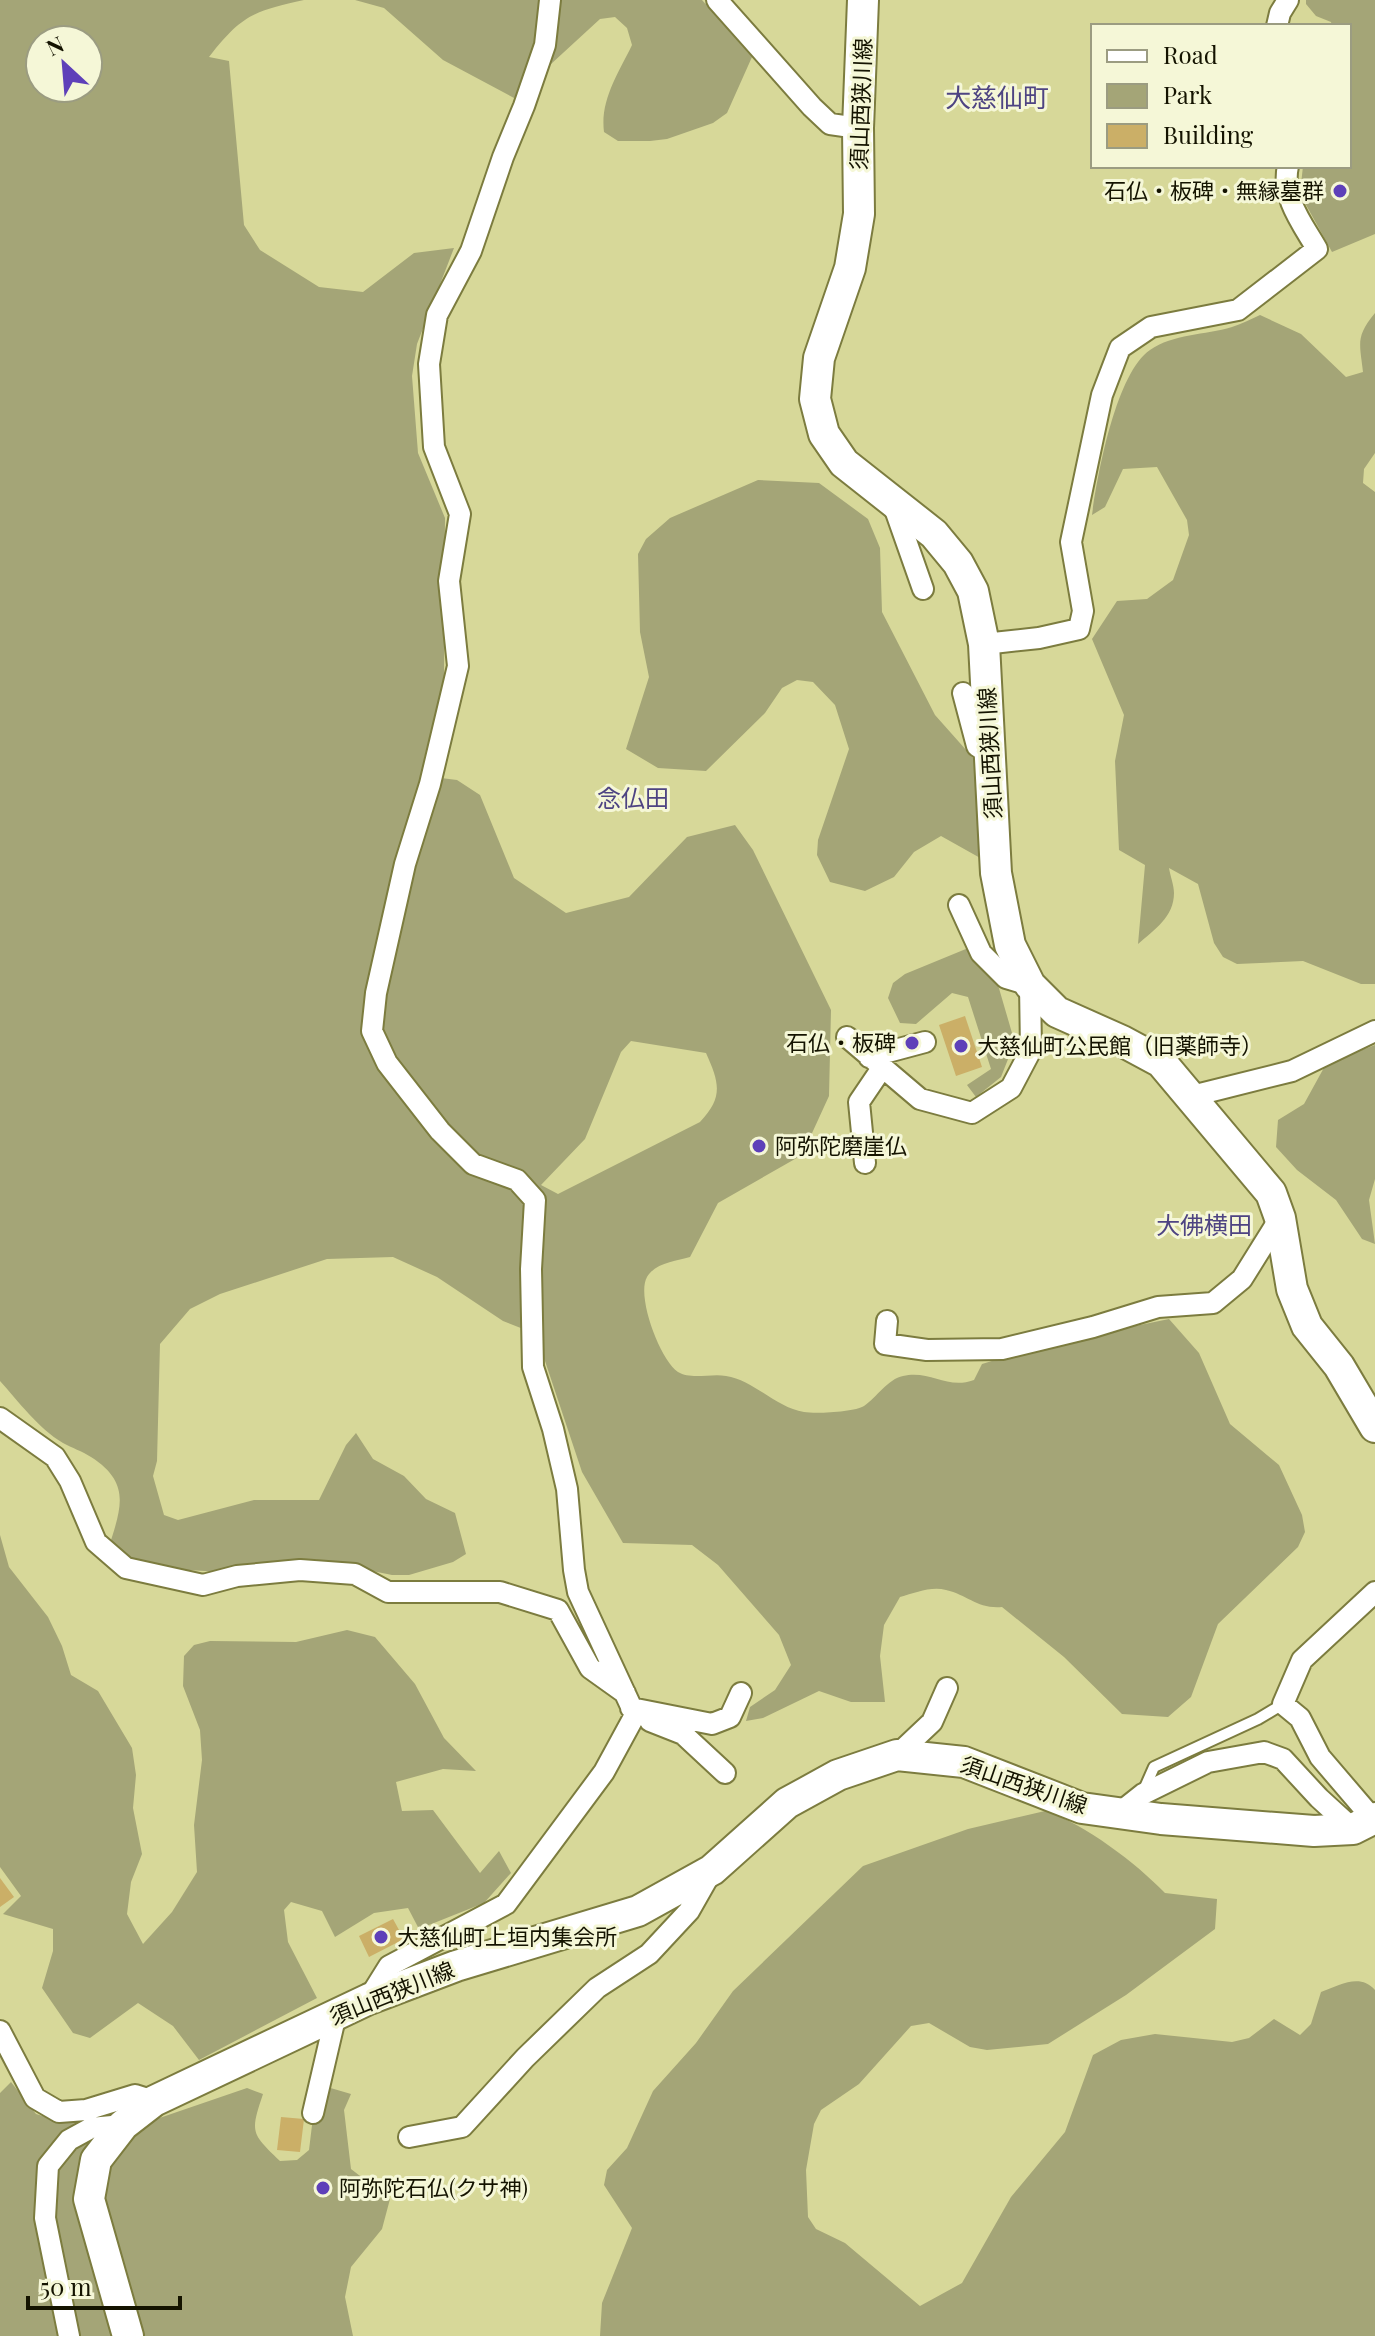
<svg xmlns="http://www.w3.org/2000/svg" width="1375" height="2336" viewBox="0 0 1375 2336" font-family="'Playfair Display','Noto Sans JP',serif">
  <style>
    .green { fill: #a4a577; fill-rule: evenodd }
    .building { fill: #cbaf67 }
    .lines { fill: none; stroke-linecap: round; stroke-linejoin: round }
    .lane-casing { stroke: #7c7c3f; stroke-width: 14 }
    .street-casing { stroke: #7c7c3f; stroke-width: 24 }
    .secondary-casing { stroke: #7c7c3f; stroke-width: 34 }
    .lane { stroke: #fff; stroke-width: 10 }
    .street { stroke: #fff; stroke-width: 20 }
    .secondary { stroke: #fff; stroke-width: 30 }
    .poi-dot { fill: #5e40b9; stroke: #f5f7d7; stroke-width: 3 }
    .labels { text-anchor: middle; stroke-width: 6; stroke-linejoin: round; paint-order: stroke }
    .street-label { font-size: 22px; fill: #141300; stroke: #f5f7d7 }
    .poi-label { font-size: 22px; fill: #141300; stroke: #f5f7d7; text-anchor: start }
    .neighbourhood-label { font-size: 24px; fill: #4e4482; stroke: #f5f7d7 }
    .quarter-label { font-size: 26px; fill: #4e4482; stroke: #f5f7d7 }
  </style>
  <rect width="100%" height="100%" fill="#d7d899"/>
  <path class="green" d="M0 0H304C253 11 241 16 209 57L229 61 244 225 260 250 319 287 363 292 414 253 454 248 417 344 412 376 418 453 445 518 444 680 424 759 441 778 457 780 480 795 514 878 566 913 629 897 687 837 735 825 753 850 831 1010 829 1096 802 1155 718 1203 690 1257C676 1261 655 1263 647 1277 636 1296 660 1360 678 1372 691 1380 712 1373 726 1376 754 1380 776 1408 804 1412 816 1414 855 1412 864 1406 877 1397 888 1379 903 1376 931 1370 947 1390 974 1380L982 1364 1048 1344 1169 1319 1199 1353 1230 1424 1279 1465 1302 1515 1305 1532 1298 1547 1218 1624 1191 1697 1168 1717 1122 1714 1064 1657 1002 1607C977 1609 968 1595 946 1590 931 1586 915 1593 900 1597L884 1625 880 1656 885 1702H851L819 1691 763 1718 746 1721 750 1707 775 1690 791 1665 779 1635 718 1565 692 1545 623 1543 582 1472 536 1334 503 1321 437 1277 393 1257 327 1259 220 1294 190 1309 160 1344 157 1461 153 1476 164 1515 178 1520 254 1500H319L346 1445 356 1433 373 1459 404 1476 426 1499 455 1513 466 1554 453 1562 409 1575H392L313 1559 223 1572 134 1567 108 1550C120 1510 133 1484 91 1457 82 1451 72 1448 63 1443 38 1428 19 1402 0 1381ZM40 40H88V88H40ZM631 1041 706 1053C719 1082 724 1097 700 1122L558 1194 541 1185 585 1139 621 1052Z
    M355 0H702L752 57 727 113 713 123 667 139 650 141H618L604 132C600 100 618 74 632 45L627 28 615 17 600 19 514 98 443 60 384 8Z
    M1306 0H1375V234L1332 252 1300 194 1303 166H1349V26H1332L1331 22 1316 16 1306 4Z
    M1375 313V453L1364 469 1363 483 1375 492V984H1361L1303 961 1237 964 1223 957 1214 943 1198 884 1169 868C1170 875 1174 885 1174 893 1174 917 1154 930 1138 944L1145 865 1119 850 1115 761 1124 715 1092 639 1117 601 1147 599 1173 580 1189 535 1187 520 1157 467 1123 469 1105 507 1092 515C1097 476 1116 373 1150 350 1173 334 1205 335 1232 327 1241 324 1251 319 1260 315L1301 334 1346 377 1363 372C1360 344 1355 337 1375 313Z
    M758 480 819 483 868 519 880 548 882 612 935 715 975 760 982 859 941 836 914 852 894 877 865 891 830 882 817 855 818 840 849 749 835 705 813 682 797 680 782 688 765 713 706 771 658 768 626 749 649 677 640 632 638 554 646 539 670 518Z
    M978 944 989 954 1012 1033V1049L1001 1077 976 1097 967 1085 991 1069 968 997 952 993 916 1024 900 1023 888 998 893 983 905 974Z
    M1375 1045V1179L1369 1200 1375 1244 1362 1239 1336 1200 1297 1170 1276 1147 1278 1120 1304 1104 1326 1064Z
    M0 1535 9 1567 48 1617 62 1646 71 1675 98 1691 132 1748 136 1775 133 1808 142 1854 131 1882 127 1914 143 1944 172 1912 197 1872 194 1825 202 1760 200 1730 183 1686 184 1656 194 1645 210 1641 296 1642 347 1630 375 1637 415 1684 444 1738 476 1771 443 1769 396 1782 402 1811 433 1810 480 1873 499 1851 511 1873 484 1903 419 1929 408 1908 374 1913 335 1937 322 1911 291 1902 284 1910 288 1942 317 1998 199 2060 173 2026 138 2003 90 2038 73 2033 42 1988 53 1951V1929L3 1914 21 1896 0 1867Z
    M1045 1811C1085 1824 1136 1863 1165 1893L1217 1899 1215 1929 1126 1995 1048 2044 987 2050 970 2047 929 2023 911 2026 859 2084 821 2110 814 2124 806 2170 808 2217 816 2229 845 2243 920 2306 962 2283 1011 2197 1065 2132 1093 2055 1121 2040 1155 2034 1232 2042 1249 2038 1274 2019 1300 2035 1311 2024 1321 1992C1340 1985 1360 1973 1375 1990V2336H600L602 2303 632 2228 604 2185 607 2170 627 2148 653 2091 696 2043 733 1991 863 1866 968 1829Z
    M11 2082 36 2114 63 2122 94 2116 114 2156 139 2125 247 2088 263 2094C250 2133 251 2133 280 2161L297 2160 309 2150 317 2084 351 2094 344 2110 351 2169 390 2199 382 2229 351 2267 345 2297 353 2336H0V2093Z"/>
  <path class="building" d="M965 1016 982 1067 956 1076 939 1025Z
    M0 1878 14 1897 0 1907Z
    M393 1919 404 1939 369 1957 359 1936Z
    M281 2117 304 2119 300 2152 277 2150Z"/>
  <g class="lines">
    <defs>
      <path id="lane" d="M1143 1792 1154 1767 1258 1719 1283 1704"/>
      <path id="street" d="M717 0 812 107 830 124 858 128
        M1277 26 1280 13 1288 0
        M892 501 923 589
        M984 644 1039 638 1079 629 1083 611 1071 542 1102 395 1120 348 1151 327 1238 310 1317 249C1302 223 1281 197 1288 166
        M963 693 977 746 988 753
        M847 1037 920 1099 972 1113 1011 1088 1031 1050 1030 985 1006 978 981 953 959 905
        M869 1057 925 1042
        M1192 1096 1292 1071 1375 1031
        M865 1163 859 1102 882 1068
        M887 1321 885 1344 927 1350 1002 1349 1093 1327 1158 1307 1213 1303 1242 1279 1280 1218
        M0 1418 55 1457 70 1481 96 1542 126 1568 203 1585 237 1576 300 1570 355 1574 388 1592H500L558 1610 590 1668 625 1693
        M631 1708 712 1724 730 1717 741 1693
        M650 1721 683 1734 725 1773
        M897 1755 932 1722 947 1688
        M1119 1813 1143 1794 1208 1762 1264 1752 1283 1759 1319 1798 1353 1829
        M1373 1819 1320 1757 1300 1718 1283 1704 1302 1660 1375 1592
        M369 1998 389 1966 506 1904 604 1772 635 1715 578 1592 574 1570 567 1489 553 1429 533 1367 531 1269 535 1200 517 1180 473 1164 440 1131 387 1063 372 1031 376 993 405 864 430 784 458 666 449 581 460 514 434 447 429 364 437 315 471 251 503 157 524 106 545 45 550 0
        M0 2031 35 2098 59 2112 86 2110 135 2095 154 2101
        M313 2113 336 2014
        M409 2137 462 2127 525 2058 597 1988 649 1954 689 1911 710 1874
        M69 2336 45 2218 48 2166 69 2140 91 2128 123 2125"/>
      <path id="secondary" d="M863 0 858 128 859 214 850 268 819 358 815 399 824 434 844 463 934 534 958 563 973 591 984 644 996 873 1010 945 1030 985 1057 1012 1122 1041 1161 1062 1271 1193 1280 1218 1292 1289 1307 1326 1339 1366 1375 1427
        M128 2336 89 2199 96 2160 123 2125 154 2101 369 1999 456 1966 638 1911 712 1870 787 1803 838 1775 897 1755 964 1762 1082 1808 1161 1819 1314 1831 1353 1829 1375 1818"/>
    </defs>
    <use href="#lane" class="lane-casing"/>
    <use href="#street" class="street-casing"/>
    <use href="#secondary" class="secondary-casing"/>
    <use href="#lane" class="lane"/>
    <use href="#street" class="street"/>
    <use href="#secondary" class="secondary"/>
  </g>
  <g class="poi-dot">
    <circle cx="1340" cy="191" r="8"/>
    <circle cx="912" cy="1043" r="8"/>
    <circle cx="961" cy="1046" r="8"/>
    <circle cx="759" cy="1146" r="8"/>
    <circle cx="381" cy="1937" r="8"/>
    <circle cx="323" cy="2188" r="8"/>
  </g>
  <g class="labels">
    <g class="street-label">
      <text transform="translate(861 104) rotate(-88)" y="8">須山西狭川線</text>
      <text transform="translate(990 753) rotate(-93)" y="8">須山西狭川線</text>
      <text transform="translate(1024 1785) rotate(19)" y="8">須山西狭川線</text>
      <text transform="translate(392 1993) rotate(-22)" y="8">須山西狭川線</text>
    </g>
    <g class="poi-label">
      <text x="1324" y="199" text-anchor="end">石仏・板碑・無縁墓群</text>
      <text x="896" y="1051" text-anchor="end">石仏・板碑</text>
      <text x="977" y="1054">大慈仙町公民館（旧薬師寺）</text>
      <text x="775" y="1154">阿弥陀磨崖仏</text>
      <text x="397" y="1945">大慈仙町上垣内集会所</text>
      <text x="339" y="2196">阿弥陀石仏(クサ神)</text>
    </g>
    <g class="neighbourhood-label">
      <text x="633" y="807">念仏田</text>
      <text x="1204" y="1234">大佛横田</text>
    </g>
    <g class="quarter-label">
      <text x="997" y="107">大慈仙町</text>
    </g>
  </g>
  <rect x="1091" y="24" width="260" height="144" fill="#f5f7d7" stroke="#9b9c81" stroke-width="2"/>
  <rect x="1107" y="50" width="40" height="12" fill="#ffffff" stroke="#9b9c81" stroke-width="2"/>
  <text x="1163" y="64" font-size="24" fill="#141300">Road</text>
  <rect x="1107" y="84" width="40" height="24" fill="#a4a577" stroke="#9b9c81" stroke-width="2"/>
  <text x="1163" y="104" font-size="24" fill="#141300">Park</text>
  <rect x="1107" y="124" width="40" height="24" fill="#cbaf67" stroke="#9b9c81" stroke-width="2"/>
  <text x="1163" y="144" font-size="24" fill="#141300">Building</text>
  <g transform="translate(64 64) rotate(334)"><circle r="38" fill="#f5f7d7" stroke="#9b9c81" stroke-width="2"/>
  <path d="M0-6L14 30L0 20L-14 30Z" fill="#5e40b9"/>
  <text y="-12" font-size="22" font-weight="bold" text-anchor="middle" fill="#141300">N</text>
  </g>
  <path d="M28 2296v12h152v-12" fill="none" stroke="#141300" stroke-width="4"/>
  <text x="40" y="2296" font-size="24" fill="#141300" stroke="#f5f7d7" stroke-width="6" paint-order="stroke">50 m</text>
</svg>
